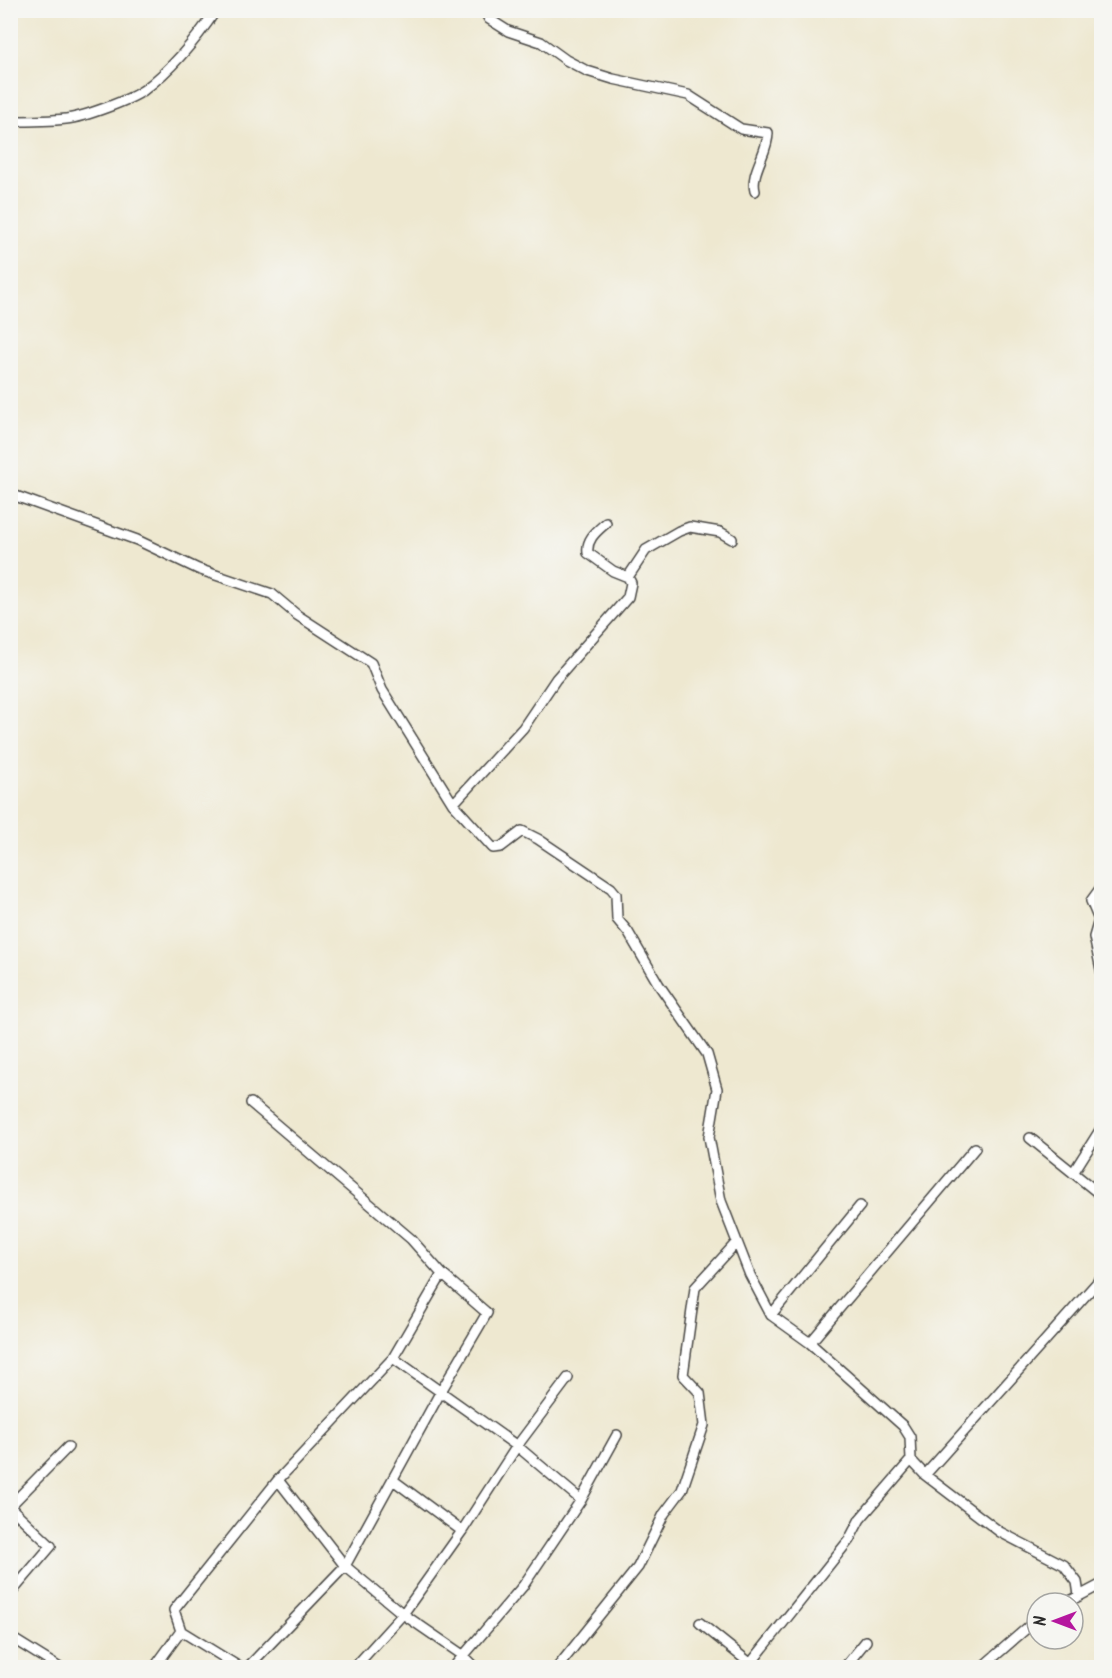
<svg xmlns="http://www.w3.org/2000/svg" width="1112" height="1678" viewBox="0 0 1112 1678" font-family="Kalam,sans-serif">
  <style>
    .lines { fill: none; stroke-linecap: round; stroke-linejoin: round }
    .minor-casing { stroke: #484744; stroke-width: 12 }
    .minor { stroke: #fff; stroke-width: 9 }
  </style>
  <rect width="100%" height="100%" fill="#f6f6f2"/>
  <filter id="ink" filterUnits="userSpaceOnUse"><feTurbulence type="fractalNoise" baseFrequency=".0167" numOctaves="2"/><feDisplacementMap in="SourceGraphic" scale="12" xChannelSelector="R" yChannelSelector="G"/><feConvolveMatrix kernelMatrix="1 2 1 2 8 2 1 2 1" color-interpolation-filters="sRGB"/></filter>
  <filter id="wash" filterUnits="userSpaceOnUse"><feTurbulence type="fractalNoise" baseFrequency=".008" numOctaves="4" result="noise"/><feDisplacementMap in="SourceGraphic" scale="24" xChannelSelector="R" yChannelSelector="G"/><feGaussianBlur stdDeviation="1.35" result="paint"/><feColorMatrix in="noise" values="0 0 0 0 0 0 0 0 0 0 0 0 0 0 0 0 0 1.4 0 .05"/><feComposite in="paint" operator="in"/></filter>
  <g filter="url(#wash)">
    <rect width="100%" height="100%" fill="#eee8d0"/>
  </g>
  <g filter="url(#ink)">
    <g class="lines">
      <defs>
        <path id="minor" d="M484 10 489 19 508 31 541 42 566 60 587 71 613 79 688 95 741 129 768 133C768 153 750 172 755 191
          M10 121C29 121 48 121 66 119 84 117 130 100 144 90 173 68 196 40 216 10
          M10 494 137 540 198 569 272 594 297 615 371 663 382 690 453 804 493 848 501 847 522 831 538 839 611 888 616 894 617 919 628 932 659 985 707 1054 717 1089 709 1137 721 1201 750 1275 771 1315 810 1343 903 1426 910 1437 911 1460 925 1475 1000 1532 1064 1565 1077 1582 1079 1595
          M606 523C597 531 586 539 588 553L613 571 628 577
          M453 804 523 728 556 679 628 597 631 583 628 577 646 550 679 531 690 527 720 532 732 539
          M1102 886 1091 901 1099 920 1094 937 1102 974
          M1030 1138 1102 1196
          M1073 1173 1102 1127
          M771 1315 860 1206
          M810 1343 975 1148
          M393 1358 517 1446 581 1500
          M925 1475 1102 1277
          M278 1480 345 1566 403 1614 464 1656 476 1668
          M393 1480 462 1531
          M10 1506 68 1447
          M10 1507 51 1546 10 1594
          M1066 1603 1102 1584
          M700 1623 756 1668
          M10 1637 60 1668
          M154 1668 181 1631
          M241 1668 181 1631 174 1610 278 1480 393 1358 442 1274
          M247 1668 345 1566 440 1393 487 1313 442 1274 411 1239 251 1103
          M354 1668 403 1614 462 1531 517 1446 568 1378
          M453 1668 523 1586 581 1500 617 1435
          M557 1668 638 1567 664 1514 682 1490 704 1425 700 1393 683 1375 695 1288 736 1243
          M747 1668 849 1540 860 1519 911 1460
          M844 1668 866 1641
          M981 1668 1027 1628 1037 1621"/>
      </defs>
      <use href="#minor" class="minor-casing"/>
      <use href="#minor" class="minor"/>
    </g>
  </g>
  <rect width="1112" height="1678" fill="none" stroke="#f6f6f2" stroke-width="36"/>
  <g transform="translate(1055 1621) rotate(270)"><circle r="28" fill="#f6f6f2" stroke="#a5a5a2" stroke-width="1.5"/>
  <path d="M0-4.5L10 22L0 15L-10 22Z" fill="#b5179e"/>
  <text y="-9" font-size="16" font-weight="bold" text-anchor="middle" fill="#2b2b2b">N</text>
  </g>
</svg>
